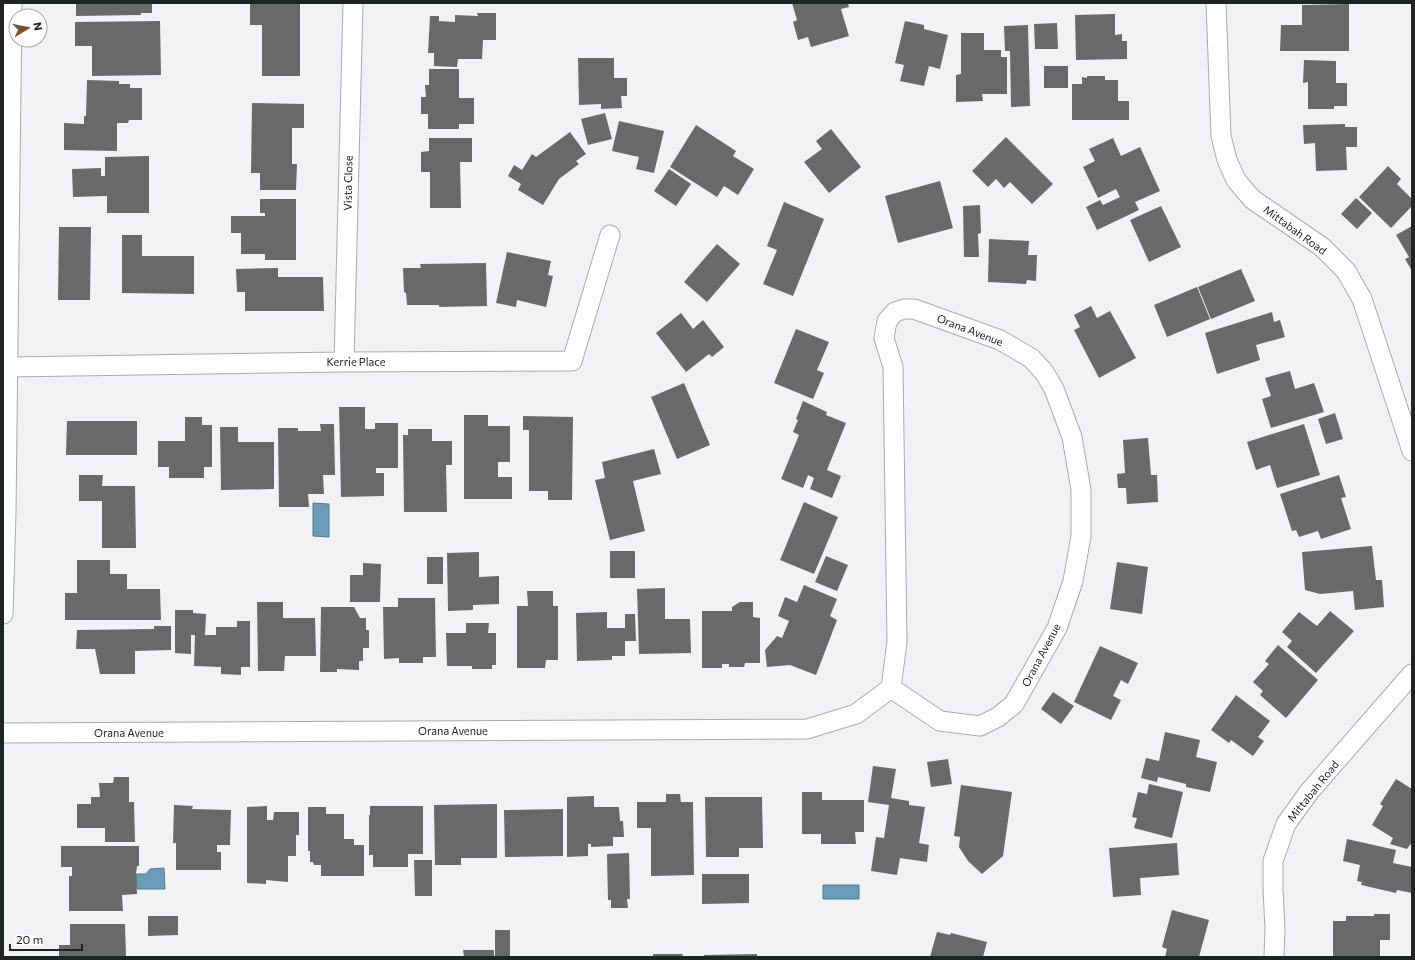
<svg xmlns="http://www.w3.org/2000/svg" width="1415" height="960" viewBox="0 0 1415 960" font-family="Commissioner,sans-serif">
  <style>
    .water { fill: #6a9db9; stroke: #54788c }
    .building { fill: #6a696a }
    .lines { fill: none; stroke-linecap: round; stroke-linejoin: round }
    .street-casing { stroke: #a9aaab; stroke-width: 21 }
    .street { stroke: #fff; stroke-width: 19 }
    .labels { text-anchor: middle; stroke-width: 4; stroke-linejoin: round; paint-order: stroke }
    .street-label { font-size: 11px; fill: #222323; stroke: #fff }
  </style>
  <rect width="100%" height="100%" fill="#f2f2f4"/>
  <path class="water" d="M313 503 329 504V537L313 536Z
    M164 868 165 889H137L136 874H146L150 869Z
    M823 885H859V899H823Z"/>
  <path class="building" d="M76 3H152V13H141V15L76 16Z
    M250 3H300V76H262V25H250Z
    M792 3H848L849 7 841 9 849 36 811 47 808 37 798 40 793 22 797 20Z
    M1349 4V51H1280L1281 25H1302V5Z
    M477 13H496V40H483L482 59H458L457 67 434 66V53H428L430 16H439V21L455 22V15L478 16Z
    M1115 14V35L1122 34V41H1127V59L1076 60 1075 15Z
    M160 21 161 75 92 76V46H75V22Z
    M905 21 924 25V29L948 35 940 69 929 66 924 86 900 81 904 65 895 63Z
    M1057 23 1058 49H1035L1034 24Z
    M1028 25 1030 106 1011 107 1010 51H1005L1004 26Z
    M961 33H984V50H1001V57H1007V94H982L983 101 956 102V75L961 74Z
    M578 58H614V78H627V96H621L622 108 601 109V104L579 105Z
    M1304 60 1336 61V83H1347V106H1334V109H1308V82L1303 83Z
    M1044 66H1068V88H1044Z
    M429 69H459V98H474V124H459V129H428V114H421V97H426L425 85H429Z
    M1087 76H1105V80H1118V101H1129V120H1072V84H1082V77L1087 78Z
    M87 80 119 81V84H130V88H142V120H129L128 123H117V151L64 150V123L84 124V116H86Z
    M252 103 304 104V128H292V164H297L296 190H260V173H251Z
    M605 113 612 139 588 145 581 119Z
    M619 121 664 131 654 173 636 169 639 157 612 151Z
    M1345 124V127H1357V147H1346L1347 170 1316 171 1315 143 1304 144 1303 125Z
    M696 125 736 151 733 156 754 169 738 195 724 186 717 197 670 167Z
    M831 129 861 167 829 193 804 162 822 149 816 141Z
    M570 132 586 154 576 161 579 164 559 179 543 205 518 190 521 184 508 176 514 165 522 170 532 154 536 157Z
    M1006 137 1053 184 1032 204 1010 182 1004 188 996 179 988 187 972 171Z
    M429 138H472V162H460L461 208H430V172H421V152L429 151Z
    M1113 138 1121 156 1140 147 1160 191 1135 202 1139 210 1097 230 1086 207 1100 200 1103 205 1120 197 1116 189 1098 198 1083 167 1095 161 1089 149Z
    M149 156V213H107V196L73 197 72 169 101 168V176H105V157Z
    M1388 166 1401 179 1397 184 1412 199V206L1391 228 1359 197Z
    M669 169 691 184 676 206 654 191Z
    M940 181 953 228 898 243 885 196Z
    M1356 198 1372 213 1357 229 1341 214Z
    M260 199H296V260H265V254H241V233H231V216H265V213H260Z
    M784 202 824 219 793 296 763 284 777 250 767 246Z
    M980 205 981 233 978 234 979 257H964L963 206Z
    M1161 206 1181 247 1149 262 1130 220Z
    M1412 226V271L1405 259 1409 257 1396 235Z
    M59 227H91L90 300H58Z
    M122 235H142V256H194V294L122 293Z
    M989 239 1029 241 1028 255H1037L1036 281 1027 280 1026 284 988 282Z
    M717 244 740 264 707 302 684 282Z
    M507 252 551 261 548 275 553 276 546 307 517 300 516 307 496 303Z
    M486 263 487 306 439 307V305H407L406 293 404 292 403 268H421L420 264Z
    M278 268V277H323L324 311H245V292H237L236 269Z
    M1241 269 1255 301 1211 319 1198 287Z
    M1197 287 1210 319 1167 337 1154 305Z
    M1091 306 1097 318 1110 311 1136 358 1099 378 1074 330 1080 327 1074 315Z
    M1272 312 1274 322 1280 320 1285 337 1256 345 1260 360 1217 374 1205 333Z
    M681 313 693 329 703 320 724 347 712 357 709 354 686 372 656 333Z
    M796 329 829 342 817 370 824 373 813 399 774 383Z
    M1290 371 1295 389 1314 383 1324 412 1271 428 1262 399 1271 396 1265 378Z
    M684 383 710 445 677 459 651 397Z
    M803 401 827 412 826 415 846 423 827 470 841 476 832 498 810 489 814 478 808 475 803 488 781 479 799 435 793 432 798 420 796 419Z
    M339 407H365V429H375V423H398V468H376V473H384V496L341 497Z
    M1335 413 1343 439 1326 444 1318 419Z
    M464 415H488V426H510V462H498V477H512V499H464Z
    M523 416 573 417 572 500H548V491H529V430H523Z
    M185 417H202V425H212V467H204V478H169V467H158V441H185Z
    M67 421H137V455H66Z
    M320 424H334L335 475H323L324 494H308L309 507H279L278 428H298V431H321Z
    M1304 424 1320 475 1277 488 1270 465 1256 470 1247 442Z
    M220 427H238V442H274V489L221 490Z
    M408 429H432V441H452V465H446L447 512H404L403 435H408Z
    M1148 438 1151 475H1157L1158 502 1127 504 1126 488H1118L1117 474 1125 473 1123 440Z
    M654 449 661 474 633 481 645 531 610 540 595 480 605 478 602 462Z
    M79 475H103L102 486H135L136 548H102V501H79Z
    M1339 475 1346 497 1341 498 1351 529 1321 539 1318 531 1299 537 1296 530 1292 531 1280 494Z
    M804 502 838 517 814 574 780 560Z
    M1372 546 1376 580H1382L1384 607 1355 610 1353 591 1320 594 1305 590 1302 552Z
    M610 551H635V578H610Z
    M479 552V577L499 576V604L473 605V610L448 611 447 553Z
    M826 556 848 565 837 591 815 582Z
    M427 557H443V584H427Z
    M77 560H110V574H127V589H160L161 620H65V593H77Z
    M1117 562 1148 567 1142 614 1110 609Z
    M363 563 381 564 380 602H350V575H363Z
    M804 585 837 599 830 616 837 620 816 675 790 665 767 667 765 650 777 636 782 638 789 621 778 616 785 597 797 602Z
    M665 588V619H690L691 653 639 654 637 589Z
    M527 591H553V606H558V660H546L545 668H517V606H528Z
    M398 598H435L436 657H423V663H399V658L384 659 383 607H398Z
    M257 602H283V618H315L316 656H285L284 671H258Z
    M740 602H753V617L760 618V663H745L744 667H729V664H722V668H702V611H732V607Z
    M321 607H354L360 618H366V630H369V648H363V661H359V670L337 669V672H320Z
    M175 610H193V613L206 614 205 635H216V627H237V621H250V667H241V675L221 674V667L194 666 195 635H191V654L175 653Z
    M1330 611 1354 631 1316 673 1287 647 1292 641 1282 632 1299 612 1317 626Z
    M607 612V628H625V614H635L636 641H625V656H612V660L577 661 576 613Z
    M466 623H489L488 633H496V665H492V669H472V666H447L446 633H466Z
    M154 626H171V650L135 651V674H100L95 649H76L77 630 154 629Z
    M1278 645 1318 680 1286 718 1260 695 1263 691 1253 682 1269 664 1265 661Z
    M1100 646 1138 663 1128 684 1121 680 1113 696 1121 700 1111 720 1074 702Z
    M1053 692 1074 706 1061 724 1041 709Z
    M1236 695 1270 721 1258 737 1264 741 1253 756 1231 740 1229 743 1211 730Z
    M1165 732 1200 740 1196 757 1217 762 1210 792 1186 787V784L1158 777 1157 782 1141 778 1146 758 1159 761Z
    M948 759 952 784 931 787 927 762Z
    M873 766 896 769 891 798 909 801V805L925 807 919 843 929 845 927 862 900 858 897 875 871 871 876 837 884 838 889 805 868 802Z
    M114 777H129V802H134L135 842H105V828H77V804H91V797H100L99 783H113Z
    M1396 779 1412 789V842L1407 849 1390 844 1393 838 1372 825 1383 806 1380 804Z
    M1149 784 1183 792 1172 838 1134 828 1137 818 1132 817 1138 792 1147 794Z
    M961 785 1012 792 1003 856 982 874 968 861 959 847 960 837 954 836Z
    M802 792H822V800H864V832H855L856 844H821V834H802Z
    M666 794H680L681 802H693L694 875 651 876V828H637V802H666Z
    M594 796V807H619L620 821H623L624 837H613V846L591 847V844H588V856L567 857V797Z
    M705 797H762L763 848H739V857H706Z
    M497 804V858H461V865H435L434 805Z
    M174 805 193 806 192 809 231 810 230 845H217V852H221V870H176V843H173Z
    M267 806V820H273L274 812H299V835H296V856H288V882L266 880V884L247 883V807Z
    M370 806H423V854H408V867H373V855H369V815H370Z
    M308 807H326V814H344V839H354V845H364V876H321V865H314L313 862H310V851H308Z
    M563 809V856L505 857 504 810Z
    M1347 839 1396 850 1393 863 1412 867V893L1397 890 1396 893 1361 885 1362 882 1357 881 1360 865 1343 861Z
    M1177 843 1179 875 1140 878 1141 895 1113 897 1109 848Z
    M61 846H139V866H137L136 874 137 894 122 895 123 911H69V876H72V867H61Z
    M629 853 630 899H627L628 908H611V900H608L607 854Z
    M414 860H432V896H415Z
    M702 874H749V903L702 904Z
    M1172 910 1209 920 1199 957H1165L1167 949 1162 947Z
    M1374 914H1390V940H1380V957H1333V921H1346V916H1374Z
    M148 916H178V935L148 936Z
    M70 924H125L126 957H59V945H70Z
    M495 930H510V957H495Z
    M937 932 950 935 951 933 987 942 983 957H930Z
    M463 950H494V957H464Z
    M653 954H683L682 957H653Z
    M757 954V957H704V955Z"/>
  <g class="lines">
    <defs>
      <path id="street" d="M1216 3 1221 136 1227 160 1236 180 1252 199 1322 247 1346 271 1362 299 1412 451
        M344 362 353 3
        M8 367 344 362 572 361 610 235
        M3 614 6 512 12 3
        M3 733 807 729 856 714 891 688 897 642 893 367 884 338 887 321 895 312 904 309H914L1000 340 1031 358 1044 372 1054 389 1072 437 1081 490V536L1073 581 1057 628 1014 704 998 717 980 726 940 721 891 688
        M1274 957 1275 929 1273 889V861L1286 824 1309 792 1412 674"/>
    </defs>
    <use href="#street" class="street-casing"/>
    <use href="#street" class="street"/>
  </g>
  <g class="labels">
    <g class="street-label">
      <text transform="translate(348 183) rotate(-89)" y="4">Vista Close</text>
      <text transform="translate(1295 230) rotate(36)" y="4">Mittabah Road</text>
      <text transform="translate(970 330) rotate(21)" y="4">Orana Avenue</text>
      <text x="356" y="366">Kerrie Place</text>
      <text transform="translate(1041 655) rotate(-62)" y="4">Orana Avenue</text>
      <text x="453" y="735">Orana Avenue</text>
      <text x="129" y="737">Orana Avenue</text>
      <text transform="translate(1313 791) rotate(-51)" y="4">Mittabah Road</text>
    </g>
  </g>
  <rect width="1415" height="960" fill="none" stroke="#222323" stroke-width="8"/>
  <g transform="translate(28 28) rotate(80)"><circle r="19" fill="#ffffff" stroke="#a7a7a7"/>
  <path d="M0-3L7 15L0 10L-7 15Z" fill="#76512c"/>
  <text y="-6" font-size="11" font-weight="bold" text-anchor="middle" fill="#222323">N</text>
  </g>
  <path d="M10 944v6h72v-6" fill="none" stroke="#222323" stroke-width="2"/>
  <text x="16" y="944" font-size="12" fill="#222323" stroke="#ffffff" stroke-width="3" paint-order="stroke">20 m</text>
</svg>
